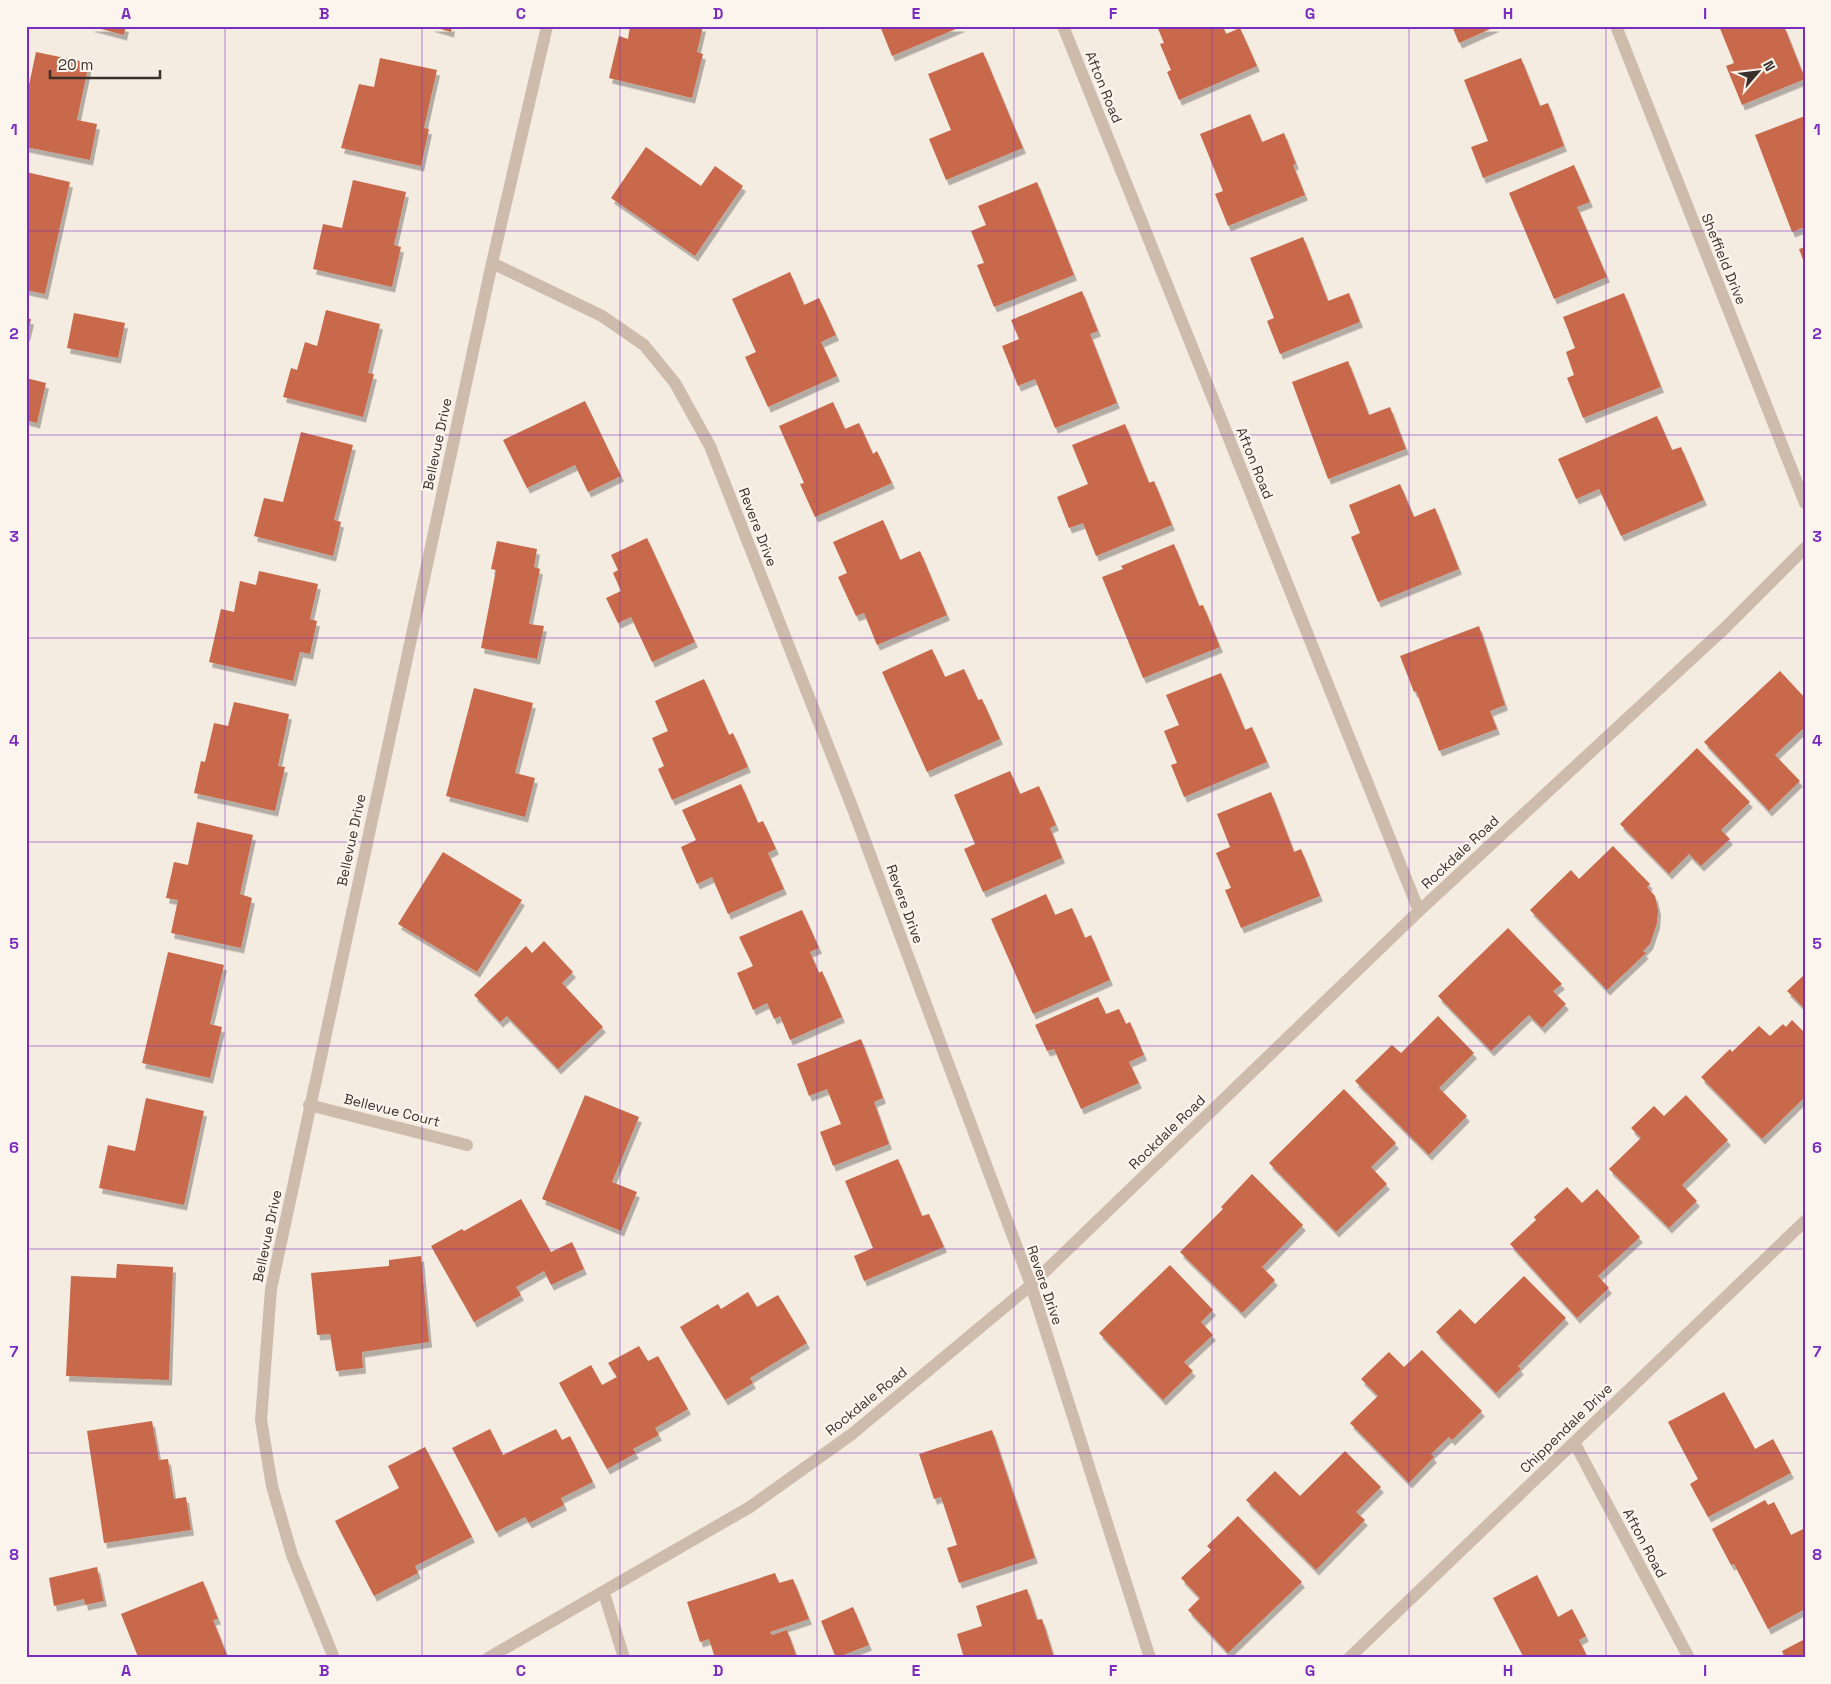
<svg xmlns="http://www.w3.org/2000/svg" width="1831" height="1684" viewBox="0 0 1831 1684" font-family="'Space Grotesk',sans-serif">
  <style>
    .building { fill: #c8694b; filter: url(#shadow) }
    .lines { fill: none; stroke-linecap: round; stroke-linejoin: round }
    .minor { stroke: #cdbbac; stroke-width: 12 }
    .grid { fill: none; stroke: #7b2cbf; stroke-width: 1; stroke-opacity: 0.55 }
    .labels { text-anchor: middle; stroke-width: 4.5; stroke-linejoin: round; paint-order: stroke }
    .street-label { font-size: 14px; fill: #3b302b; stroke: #fbf5ee }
    .neatline { fill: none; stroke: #7b2cbf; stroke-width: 2 }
    .grid-label { font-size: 16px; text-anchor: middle; font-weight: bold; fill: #7b2cbf }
  </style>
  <defs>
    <filter id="shadow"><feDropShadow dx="3" dy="5.5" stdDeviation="0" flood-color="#0004"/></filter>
  </defs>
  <rect width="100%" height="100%" fill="#f4ebe1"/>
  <path class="building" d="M90 26H126L124 35Z
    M430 26H452L451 32Z
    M630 26H703L697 52 703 54 692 98 609 78 619 36 628 39Z
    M880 26H963L892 56Z
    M1157 26H1223L1226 34 1240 28 1257 66 1179 100 1167 72 1171 70 1160 44 1164 43Z
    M1452 26H1497L1459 43Z
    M1719 26H1784L1805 79 1742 105 1726 66 1734 63Z
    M36 52 89 63 77 120 97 124 90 160 26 147V99Z
    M983 52 1023 148 946 180 929 139 951 130 928 74Z
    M380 58 437 70 424 128 429 129 421 166 341 148 359 84 374 87Z
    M1521 58 1540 106 1548 103 1564 146 1483 178 1471 147 1488 141 1464 80Z
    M1250 114 1262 142 1284 133 1296 164 1293 165 1305 195 1228 226 1215 194 1223 191 1200 134Z
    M1805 116V227L1792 232 1755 135Z
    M646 147 701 186 715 166 743 186 695 256 611 198Z
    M1574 165 1590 202 1577 207 1607 277 1554 299 1509 193Z
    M26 172 70 182 45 294 26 290Z
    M353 180 406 192 394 245 401 247 392 287 313 269 323 224 342 228Z
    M1037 182 1074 275 994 307 977 265 984 263 971 231 986 225 978 206Z
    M1303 237 1328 301 1349 293 1360 322 1280 354 1267 321 1274 318 1250 258Z
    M1805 247V265L1799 249Z
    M790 272 804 305 819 298 836 335 821 342 837 376 768 407 745 357 756 352 732 299Z
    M1082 291 1098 331 1090 334 1117 403 1055 428 1035 379 1018 386 1002 346 1019 339 1011 320Z
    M1624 293 1661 387 1583 418 1567 378 1574 375 1566 352 1575 348 1563 317Z
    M326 310 380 324 368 373 374 374 363 417 283 397 291 368 297 370 305 342 317 346Z
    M74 313 125 323 118 358 67 348Z
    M26 318 31 319 27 336H26Z
    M1348 361 1369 415 1390 407 1406 449 1328 479 1292 382Z
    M26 378 46 383 37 423 26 420Z
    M585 401 621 476 588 492 575 465 527 488 503 440Z
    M833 402 845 429 859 423 873 454 877 451 892 483 815 517 800 484 804 483 779 426Z
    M1657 416 1672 450 1681 447 1704 500 1621 536 1599 489 1576 499 1558 459Z
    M1125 424 1149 483 1154 481 1172 525 1096 556 1083 523 1069 528 1057 497 1088 484 1072 445Z
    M301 432 353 445 334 520 341 522 333 556 254 536 264 498 283 502Z
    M1400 484 1414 517 1435 508 1459 569 1378 602 1351 537 1360 533 1349 505Z
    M883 520 900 560 920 551 947 615 877 645 864 613 856 616 838 577 847 573 833 542Z
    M647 538 695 642 652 662 631 617 618 623 606 598 621 591 613 573 618 570 611 555Z
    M497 541 537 549 534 567 540 569 529 624 544 626 537 659 481 648 496 570 491 569Z
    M1174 544 1199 606 1203 605 1220 647 1143 678 1102 577 1123 569 1121 566Z
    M259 571 318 584 310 619 317 621 310 654 300 652 293 681 209 662 221 609 234 612 240 581 256 585Z
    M1479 626 1505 705 1490 711 1497 729 1439 751 1416 691 1414 692 1400 656Z
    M932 649 945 677 964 669 978 700 982 699 1000 739 927 772 882 672Z
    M1780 671 1805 698V727L1775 755 1800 781 1769 811 1704 742Z
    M1221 673 1245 730 1252 727 1267 762 1184 797 1171 765 1177 763 1164 731 1179 725 1166 695Z
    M704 679 729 735 733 733 748 767 672 800 658 769 664 766 652 738 668 731 655 701Z
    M474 688 533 703 515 773 535 778 525 817 446 796Z
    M234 702 289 714 278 766 285 767 275 811 194 793 201 761 205 762 214 723 228 726Z
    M1697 748 1750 802 1721 830 1730 839 1701 866 1689 854 1669 874 1620 824Z
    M1010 771 1020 794 1039 786 1056 825 1050 828 1062 858 983 892 964 849 975 844 954 795Z
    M741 784 758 823 763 821 776 849 768 853 784 889 728 914 712 877 697 884 681 847 696 840 682 810Z
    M1271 792 1294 852 1301 849 1320 896 1241 928 1225 890 1231 888 1216 853 1230 847 1217 814Z
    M197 822 253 835 240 894 252 898 241 948 171 933 178 900 166 898 174 862 188 865Z
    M1613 846 1650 884 1647 887 1655 896 1658 910 1657 923 1650 944 1643 951 1646 953 1607 990 1530 910 1571 870 1579 879Z
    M443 852 522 900 477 972 398 924Z
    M1046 894 1055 915 1072 908 1085 938 1091 935 1110 980 1033 1014 991 919Z
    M802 910 819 948 810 952 819 973 822 971 842 1017 790 1040 780 1016 774 1019 767 1003 753 1010 737 973 753 966 739 937Z
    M1508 928 1562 984 1553 991 1566 1004 1542 1028 1529 1015 1491 1051 1438 996Z
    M544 941 573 972 562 983 603 1027 558 1069 507 1016 500 1022 474 995 526 946 532 953Z
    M168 952 224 965 210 1024 222 1027 210 1078 142 1063Z
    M1805 974V1009L1787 991Z
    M1098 997 1106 1014 1119 1009 1126 1024 1130 1022 1144 1055 1129 1062 1139 1083 1081 1109 1054 1049 1047 1051 1035 1025Z
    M1438 1016 1474 1053 1439 1088 1467 1116 1429 1155 1355 1081 1392 1045 1401 1053Z
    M1792 1020 1805 1033V1097L1762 1139 1701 1077 1730 1049 1732 1052 1759 1026 1770 1036 1783 1024 1786 1027Z
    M861 1039 883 1098 874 1102 889 1144 833 1166 820 1132 841 1124 827 1089 809 1096 797 1064Z
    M1344 1089 1396 1143 1371 1167 1387 1184 1336 1232 1269 1163Z
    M585 1095 639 1117 612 1182 637 1192 621 1231 542 1199Z
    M1686 1095 1728 1140 1682 1185 1697 1201 1669 1228 1609 1169 1641 1138 1631 1128 1654 1106 1664 1116Z
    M146 1098 204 1111 184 1205 99 1188 108 1145 135 1151Z
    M898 1159 922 1216 929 1214 944 1247 864 1281 854 1256 873 1248 845 1181Z
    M1252 1174 1303 1225 1262 1267 1275 1280 1242 1313 1180 1252 1223 1209 1221 1207Z
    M1567 1187 1582 1203 1597 1189 1640 1237 1598 1276 1609 1288 1577 1318 1510 1244 1536 1220 1534 1217Z
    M521 1199 551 1252 572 1242 584 1269 551 1285 544 1271 516 1287 521 1295 474 1322 431 1246 462 1229 464 1231Z
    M421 1256 429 1342 362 1352 363 1368 336 1371 330 1334 317 1335 311 1273 389 1266V1260Z
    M117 1264 173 1267 169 1380 66 1376 71 1276 116 1278Z
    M1170 1265 1213 1310 1201 1322 1213 1335 1184 1362 1193 1371 1163 1400 1099 1333Z
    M1524 1276 1566 1318 1518 1366 1521 1369 1496 1393 1436 1332 1460 1309 1475 1324Z
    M748 1292 757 1307 778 1295 807 1343 750 1378 753 1383 725 1400 680 1327 718 1304 721 1309Z
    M639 1346 648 1361 658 1356 688 1409 655 1428 659 1435 633 1449 636 1453 607 1469 559 1383 591 1365 602 1385 617 1377 608 1363Z
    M1422 1350 1482 1411 1452 1440 1449 1437 1431 1454 1434 1457 1409 1483 1350 1423 1378 1396 1361 1379 1389 1352 1404 1367Z
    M1724 1392 1755 1449 1773 1439 1791 1473 1708 1517 1690 1484 1698 1479 1668 1422Z
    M152 1421 159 1460 168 1459 174 1499 186 1497 191 1530 104 1543 87 1431Z
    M490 1429 503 1455 556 1429 562 1440 570 1436 593 1482 561 1498 564 1505 529 1523 525 1517 496 1532 452 1448Z
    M992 1430 1035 1558 959 1583 947 1548 957 1545 941 1497 934 1499 919 1454Z
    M425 1447 472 1537 415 1566 418 1573 374 1596 335 1521 399 1488 388 1466Z
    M1345 1451 1381 1487 1356 1512 1365 1520 1316 1570 1246 1500 1275 1471 1300 1496Z
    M1765 1500 1768 1505 1774 1502 1791 1535 1805 1528V1609L1768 1629 1734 1564 1731 1565 1712 1529Z
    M1238 1516 1302 1582 1228 1653 1188 1610 1200 1598 1181 1578 1211 1550 1207 1546Z
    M97 1567 104 1601 85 1605 84 1599 54 1606 49 1578Z
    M775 1573 779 1583 793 1579 809 1619 770 1632 772 1635 787 1630 797 1658H715L709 1639 700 1642 687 1602Z
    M1537 1575 1558 1617 1572 1609 1586 1636 1579 1640 1588 1658H1524L1493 1598Z
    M203 1581 218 1619 213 1620 228 1658H143L142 1655 138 1657 121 1614Z
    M1027 1589 1037 1620 1042 1619 1054 1658H964L957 1634 982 1626 976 1606Z
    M853 1607 869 1645 836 1658 821 1621Z
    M1805 1639V1658H1785L1782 1651Z"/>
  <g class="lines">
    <path class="minor" d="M1063 26 1419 911
      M1616 26 1805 503
      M492 263 602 316 644 345 675 383 710 446 853 809 1031 1285 1150 1658
      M309 1105 467 1145
      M1574 1442 1689 1658
      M604 1593 624 1658
      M334 1658 292 1555 272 1486 261 1420 271 1289 492 263 547 26
      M488 1658 750 1507 852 1434 1031 1285 1419 911 1726 627 1805 548
      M1349 1658 1805 1221"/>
  </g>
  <path class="grid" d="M225 26V1658M422 26V1658M620 26V1658M817 26V1658M1014 26V1658M1212 26V1658M1409 26V1658M1606 26V1658M26 231H1805M26 435H1805M26 638H1805M26 842H1805M26 1046H1805M26 1249H1805M26 1453H1805"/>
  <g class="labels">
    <g class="street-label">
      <text transform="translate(1104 87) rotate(68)" y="5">Afton Road</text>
      <text transform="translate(1724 259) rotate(68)" y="5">Sheffield Drive</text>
      <text transform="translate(437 444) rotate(-78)" y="5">Bellevue Drive</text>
      <text transform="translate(1255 463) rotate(68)" y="5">Afton Road</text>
      <text transform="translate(758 527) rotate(69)" y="5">Revere Drive</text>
      <text transform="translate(351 840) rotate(-78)" y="5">Bellevue Drive</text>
      <text transform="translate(1460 852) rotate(-43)" y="5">Rockdale Road</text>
      <text transform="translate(905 904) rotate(70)" y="5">Revere Drive</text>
      <text transform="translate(392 1110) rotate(14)" y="5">Bellevue Court</text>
      <text transform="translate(1167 1132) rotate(-44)" y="5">Rockdale Road</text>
      <text transform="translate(267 1236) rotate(-78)" y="5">Bellevue Drive</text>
      <text transform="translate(1045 1285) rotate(71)" y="5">Revere Drive</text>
      <text transform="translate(866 1401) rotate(-39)" y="5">Rockdale Road</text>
      <text transform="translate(1566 1428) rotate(-44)" y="5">Chippendale Drive</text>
      <text transform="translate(1645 1543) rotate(62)" y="5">Afton Road</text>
    </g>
  </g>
  <rect width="1831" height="1684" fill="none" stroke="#fbf5ee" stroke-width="55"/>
  <g transform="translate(1758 72) rotate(62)" stroke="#fbf5ee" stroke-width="4" paint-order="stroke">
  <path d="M0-4L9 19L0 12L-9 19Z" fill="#3b302b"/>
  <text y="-8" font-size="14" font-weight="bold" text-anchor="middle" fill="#3b302b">N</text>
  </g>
  <path d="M50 70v8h110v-8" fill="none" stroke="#3b302b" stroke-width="2.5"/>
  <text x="58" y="70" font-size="15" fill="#3b302b" stroke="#fbf5ee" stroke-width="4" paint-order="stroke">20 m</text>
  <rect x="28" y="28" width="1776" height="1628" class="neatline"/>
  <g class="grid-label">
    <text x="126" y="19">A</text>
    <text x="324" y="19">B</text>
    <text x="521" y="19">C</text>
    <text x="718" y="19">D</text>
    <text x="916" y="19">E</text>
    <text x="1113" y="19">F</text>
    <text x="1310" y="19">G</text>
    <text x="1508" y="19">H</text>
    <text x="1705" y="19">I</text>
    <text x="14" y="135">1</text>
    <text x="1817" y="135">1</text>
    <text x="14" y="339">2</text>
    <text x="1817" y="339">2</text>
    <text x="14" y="542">3</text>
    <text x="1817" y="542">3</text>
    <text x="14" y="746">4</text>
    <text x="1817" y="746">4</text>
    <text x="14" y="949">5</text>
    <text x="1817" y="949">5</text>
    <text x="14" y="1153">6</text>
    <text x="1817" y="1153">6</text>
    <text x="14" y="1357">7</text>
    <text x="1817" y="1357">7</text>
    <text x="14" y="1560">8</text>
    <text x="1817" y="1560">8</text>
    <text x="126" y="1676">A</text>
    <text x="324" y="1676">B</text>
    <text x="521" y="1676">C</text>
    <text x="718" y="1676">D</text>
    <text x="916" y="1676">E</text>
    <text x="1113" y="1676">F</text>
    <text x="1310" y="1676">G</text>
    <text x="1508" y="1676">H</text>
    <text x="1705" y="1676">I</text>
  </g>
</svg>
